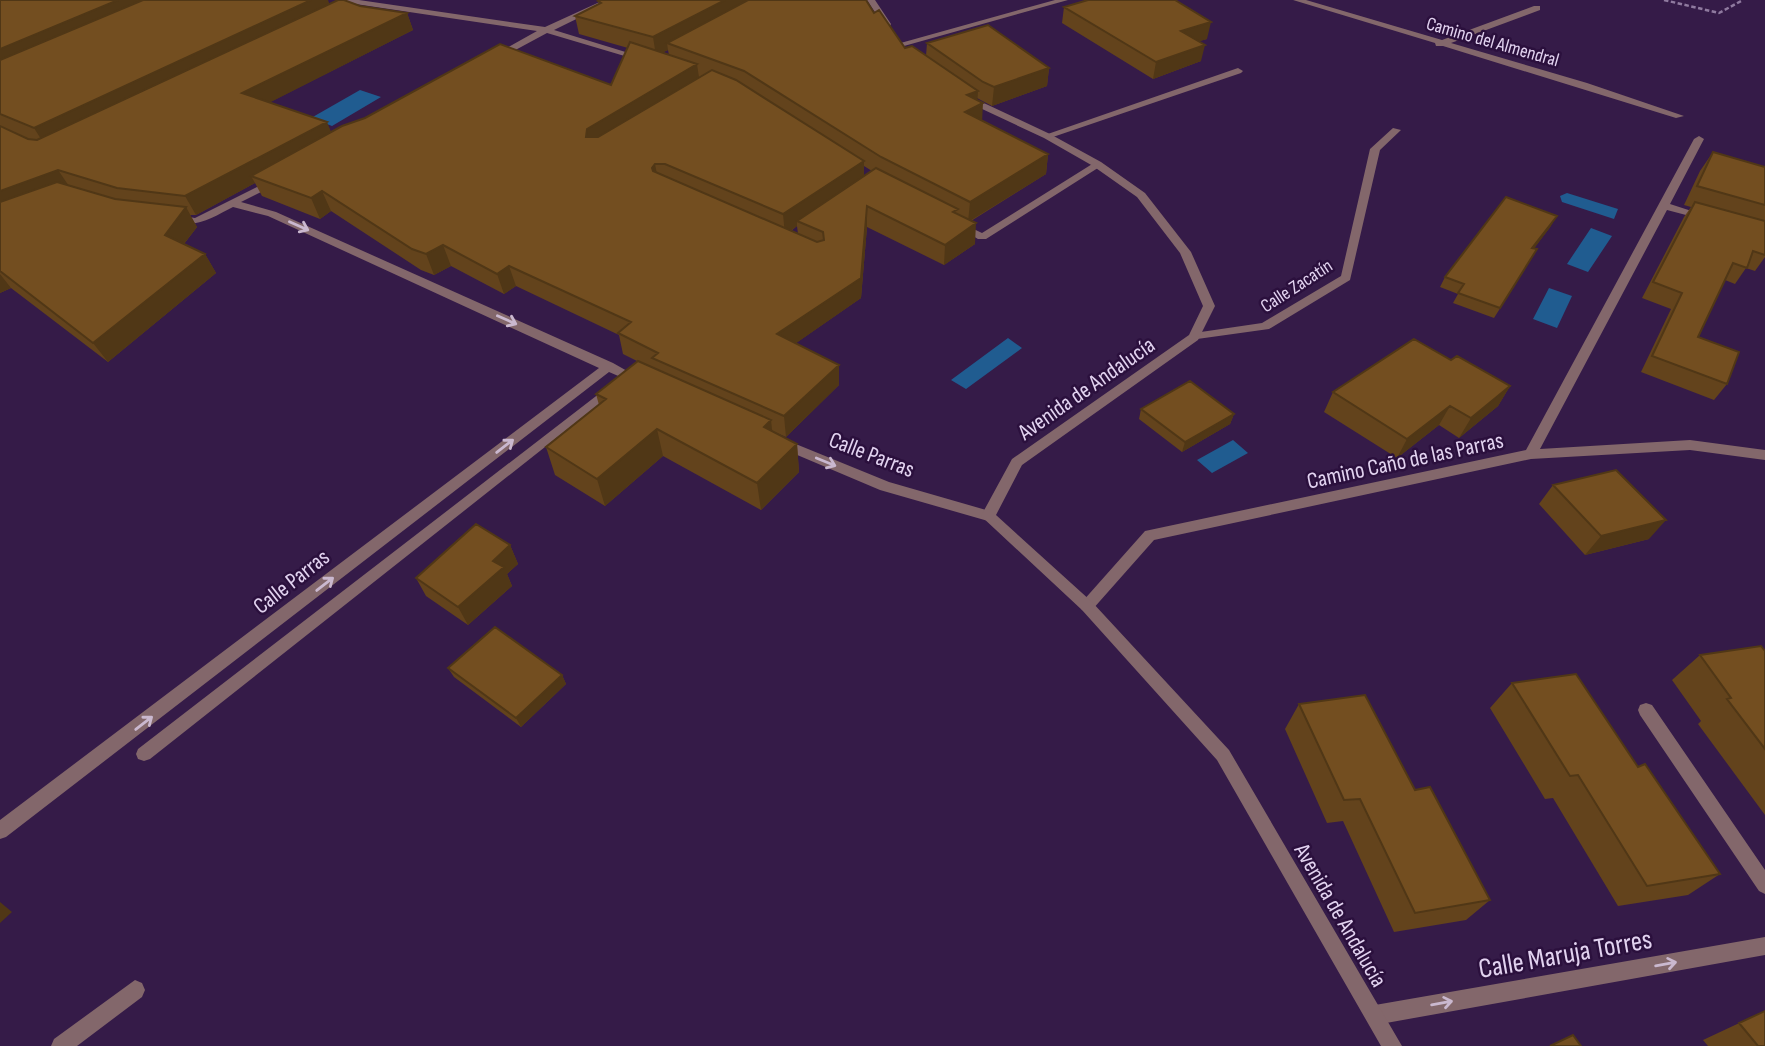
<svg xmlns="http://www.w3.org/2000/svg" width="1765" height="1046" viewBox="0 0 1765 1046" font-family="'Sofia Sans Condensed',sans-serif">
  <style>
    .water { fill: #205c90 }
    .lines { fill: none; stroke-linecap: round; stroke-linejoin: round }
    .path { stroke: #8f7a9f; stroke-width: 2.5; stroke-dasharray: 4.5 2.5; stroke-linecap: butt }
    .minor { fill: #83676b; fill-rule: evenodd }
    .tertiary { fill: #83676b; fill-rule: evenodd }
    .wall { fill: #63431c; fill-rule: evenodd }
    .shaded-wall { fill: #503716 }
    .building { fill: #734e20; stroke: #503716; stroke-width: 2 }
    .oneway { stroke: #cab8cf }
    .labels { text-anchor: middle; stroke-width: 5; stroke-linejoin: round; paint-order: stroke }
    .far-street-label { font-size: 19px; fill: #e2d3f0; stroke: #2b103d }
    .street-label { font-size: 23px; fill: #e2d3f0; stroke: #2b103d }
    .near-street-label { font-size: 28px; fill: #e2d3f0; stroke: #2b103d }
  </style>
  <rect width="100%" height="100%" fill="#351b48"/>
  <path class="water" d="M360 90 381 97 332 126 311 118Z
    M1567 193 1618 209 1614 219 1562 202 1560 196Z
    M1591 228 1612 236 1588 272 1567 264Z
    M1549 288 1572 296 1557 328 1533 319Z
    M1008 338 1022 348 966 389 951 380Z
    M1233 440 1248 453 1212 473 1197 460Z"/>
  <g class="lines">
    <path class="path" d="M1664 0 1719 13 1743 0"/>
    <path class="minor" d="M338 0H359L545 27 604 0H615L554 30 645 58 638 60 547 33 497 60 494 59V55L537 31 342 2Z
      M1055 0H1068L904 46 897 44Z
      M1293 0H1306L1442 40 1534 6H1540V10L1451 43 1587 83 1684 116 1676 118 1443 46H1436L1435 43Z
      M1238 68 1243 71 1241 73 1050 138 1042 136Z
      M1393 128 1401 130 1380 150 1350 280 1269 329 1190 340V334L1194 333 1262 323 1341 276 1370 149Z
      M1699 136 1704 139 1670 204 1710 217 1705 220 1667 210 1540 449 1690 440 1765 450V460L1690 450 1531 459 1154 540 1092 610 1087 612 1082 610 1080 606 1082 602 1145 531 1526 450 1694 139Z
      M1097 161 1102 164 1101 166 986 239H978L956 226 961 223 982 233Z
      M275 178 279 179V183L241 202 276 212 613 363 643 380 637 384 609 372 6 837 0 839V820L599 368 268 216 233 207C213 217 192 232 171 218L176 215 195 218Z
      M613 383 617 384 619 387 617 390 150 759 144 761 138 759 136 754 138 749Z
      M781 438 889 482 993 512 995 516 988 521 880 490 776 446 774 443Z
      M1646 703 1652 705 1765 870V894L1759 891 1640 715 1638 710 1640 705Z
      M1765 937V955L1375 1025 1368 1022 1365 1015 1368 1008 1375 1005Z
      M135 980 142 983 145 990 142 997 77 1046H51L54 1039Z"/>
    <path class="tertiary" d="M867 0H875L891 24 890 26H884Z
      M965 97H971L1050 134 1101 162 1145 193 1191 252 1215 306 1198 340 1022 465 996 515 1092 602 1229 750 1402 1046H1381L1217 760 1082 610 981 516 1012 459 1189 335 1203 306 1180 253 1137 197 1093 166 1044 138 965 101Z"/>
  </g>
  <path class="wall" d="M0 0 329 4 360 6 407 13 413 30 270 102 331 132 611 85 628 48 579 34 575 16 599 4 598 1 874 13 905 48 926 56 927 43 1049 68 1047 86 992 106 977 98V100L982 121 1048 154 1046 174 971 221 975 244 944 265 867 227 861 298 796 343 839 365V385L786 437 772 431 797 444 799 472 761 510 663 456 605 506 555 475 546 447 599 405 596 394 637 361 623 354 619 335 516 286 504 294 451 266 434 275 421 270 331 211 320 219 262 196 255 183 196 215H190L197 227 184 244 205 254 216 273 108 362 11 288 0 293ZM668 50 669 55 663 52ZM864 166 872 171 864 176ZM797 226 798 234 791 231Z
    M1064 7 1207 39 1199 41 1201 61 1153 79 1062 23Z
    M1713 152 1765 167V257L1755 271 1746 268 1735 284 1725 280 1698 337 1727 384 1714 400 1641 372 1671 309 1642 298 1684 217 1691 207 1684 205 1700 171Z
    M1551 226 1534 248 1531 259 1494 318 1453 303 1458 294 1440 287 1445 277Z
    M1451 360 1510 386 1498 406 1459 438 1439 425 1397 458 1324 412 1333 392Z
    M1141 409 1234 414 1230 424 1182 452 1139 419Z
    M1553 485 1649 539 1585 555 1539 504Z
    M510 545 518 564 507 574 512 586 468 625 426 596 416 578Z
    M1765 651V815L1698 724 1701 721 1672 680 1700 655Z
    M448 668 562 675 566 684 521 727 454 677Z
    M1512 683 1638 767 1720 874 1688 895 1618 906 1553 798 1545 799 1490 708Z
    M1299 704 1415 790 1490 900 1466 920 1394 932 1343 821 1327 823 1285 729Z
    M1765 1011V1046H1708L1703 1040Z"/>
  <path class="shaded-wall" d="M118 0H169L0 72V49Z
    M311 0H328L332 11 46 147 34 128Z
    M725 0H762L667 43 668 50 656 56 653 37Z
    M407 13 413 30 251 112 242 93Z
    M1211 22 1207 39 1178 48 1181 31Z
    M1205 45 1201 61 1153 79 1156 62Z
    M697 64 700 84 592 149 586 137 587 129Z
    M1049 68 1047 86 992 106 994 87Z
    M978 91 977 107 983 103 982 123 963 132 967 95Z
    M327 122 335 141 251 176 255 183 196 215 185 196Z
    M1048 154 1046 174 968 222 970 202Z
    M864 161V181L797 221V226L785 235 783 214Z
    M655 164 659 184 652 168Z
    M58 170 71 189 0 215V191Z
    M322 191 331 211 320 219 311 198Z
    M867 206V227L861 298 779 355 777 334Z
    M186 207 197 227 176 254 165 235Z
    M1557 216 1551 226 1527 258 1532 248Z
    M976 223 975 244 944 265 945 245Z
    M443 245 451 266 434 275 426 254Z
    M205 254 216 273 108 362 93 343Z
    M509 266 516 286 504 294 497 274Z
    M0 274 11 288 0 293Z
    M839 365V385L786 437 784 416Z
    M1510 386 1498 406 1459 438 1471 418Z
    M1450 406 1439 425 1397 458 1407 439Z
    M1234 414 1230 424 1182 452 1185 442Z
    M771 420 774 448 764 427Z
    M657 429 663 456 605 506 597 479Z
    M797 444 799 472 761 510 757 483Z
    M1666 520 1649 539 1585 555 1601 536Z
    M510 545 518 564 507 574 512 586 468 625 458 607 493 561Z
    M562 675 566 684 521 727 516 718Z
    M0 902 12 912 0 923Z"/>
  <path class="building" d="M0 0H118L0 49Z
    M143 0H311L34 128 0 114V60Z
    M338 0H344L360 6 407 13 242 93 327 122 185 196 117 188 58 170 0 191V126L28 139 37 140Z
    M601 0H725L653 37 575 16 601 3 598 1Z
    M748 0H866L874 13 879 10 905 48 912 46 978 91 967 95 983 103 965 112 1048 154 970 202 881 157 744 71 667 43Z
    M1088 0H1175L1211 22 1181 31 1205 45 1156 62 1064 7Z
    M988 25 1049 68 994 87 983 82 927 43Z
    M630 42 697 64 587 129 586 137H598L712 70 736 80 864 161 783 214 665 164H655L652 168 653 171 817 242 824 240 823 232 797 221 876 168 958 209 953 212 976 223 945 245 867 206 861 278 777 334 839 365 784 416 652 358 658 353 618 333 631 322 509 266 497 274 443 245 426 254 412 249 322 191 311 198 251 176 342 126 365 118 500 44 611 85Z
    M1713 152 1765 167V205L1697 186Z
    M57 182 115 199 186 207 165 235 205 254 93 343 0 271V202Z
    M1506 197 1557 216 1532 248 1537 249 1500 308 1458 293 1464 284 1445 277Z
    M1695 202 1765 221V255L1753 251 1747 268 1733 263 1698 337 1739 352 1727 384 1652 356 1682 293 1653 282Z
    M1414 339 1451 360 1457 356 1510 386 1471 418 1450 406 1407 439 1333 392Z
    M638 361 771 420 764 427 797 444 757 483 657 429 597 479 546 447 606 399 596 394Z
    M1190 381 1234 414 1185 442 1141 409Z
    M1616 470 1666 520 1601 536 1553 485Z
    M476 524 510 545 493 561 504 567 458 607 416 578Z
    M495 627 562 675 516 718 448 668Z
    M1761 646 1765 651V749L1727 699 1731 698 1700 655Z
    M1576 674 1638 767 1645 764 1720 874 1647 886 1578 775 1570 776 1512 683Z
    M1365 695 1415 790 1430 787 1490 900 1415 913 1360 799 1344 800 1299 704Z
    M1765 1011V1046H1758L1739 1023Z
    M1573 1035 1581 1046H1550Z"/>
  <defs><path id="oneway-shaft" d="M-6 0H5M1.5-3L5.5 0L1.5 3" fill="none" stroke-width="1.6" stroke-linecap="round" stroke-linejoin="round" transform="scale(1.75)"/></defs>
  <g class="oneway">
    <use href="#oneway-shaft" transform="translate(299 226) rotate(24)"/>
    <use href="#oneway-shaft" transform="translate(507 320) rotate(24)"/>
    <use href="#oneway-shaft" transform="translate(505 446) rotate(-38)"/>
    <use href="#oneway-shaft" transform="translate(826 462) rotate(22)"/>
    <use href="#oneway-shaft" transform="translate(325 584) rotate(-38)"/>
    <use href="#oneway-shaft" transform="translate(144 723) rotate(-38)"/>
    <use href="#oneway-shaft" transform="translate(1666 964) rotate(-10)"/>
    <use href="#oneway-shaft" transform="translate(1442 1003) rotate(-10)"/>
  </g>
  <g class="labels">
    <g class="far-street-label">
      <text transform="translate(1493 41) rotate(16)" y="7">Camino del Almendral</text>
      <text transform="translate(1296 285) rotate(-33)" y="7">Calle Zacatín</text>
    </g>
    <g class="street-label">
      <text transform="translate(1086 388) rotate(-35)" y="8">Avenida de Andalucía</text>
      <text transform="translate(872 454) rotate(21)" y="8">Calle Parras</text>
      <text transform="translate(1405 460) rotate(-12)" y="8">Camino Caño de las Parras</text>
      <text transform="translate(291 581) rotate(-38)" y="8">Calle Parras</text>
      <text transform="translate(1341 915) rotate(60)" y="8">Avenida de Andalucía</text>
    </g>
    <g class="near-street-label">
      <text transform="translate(1565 953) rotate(-10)" y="10">Calle Maruja Torres</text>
    </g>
  </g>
</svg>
